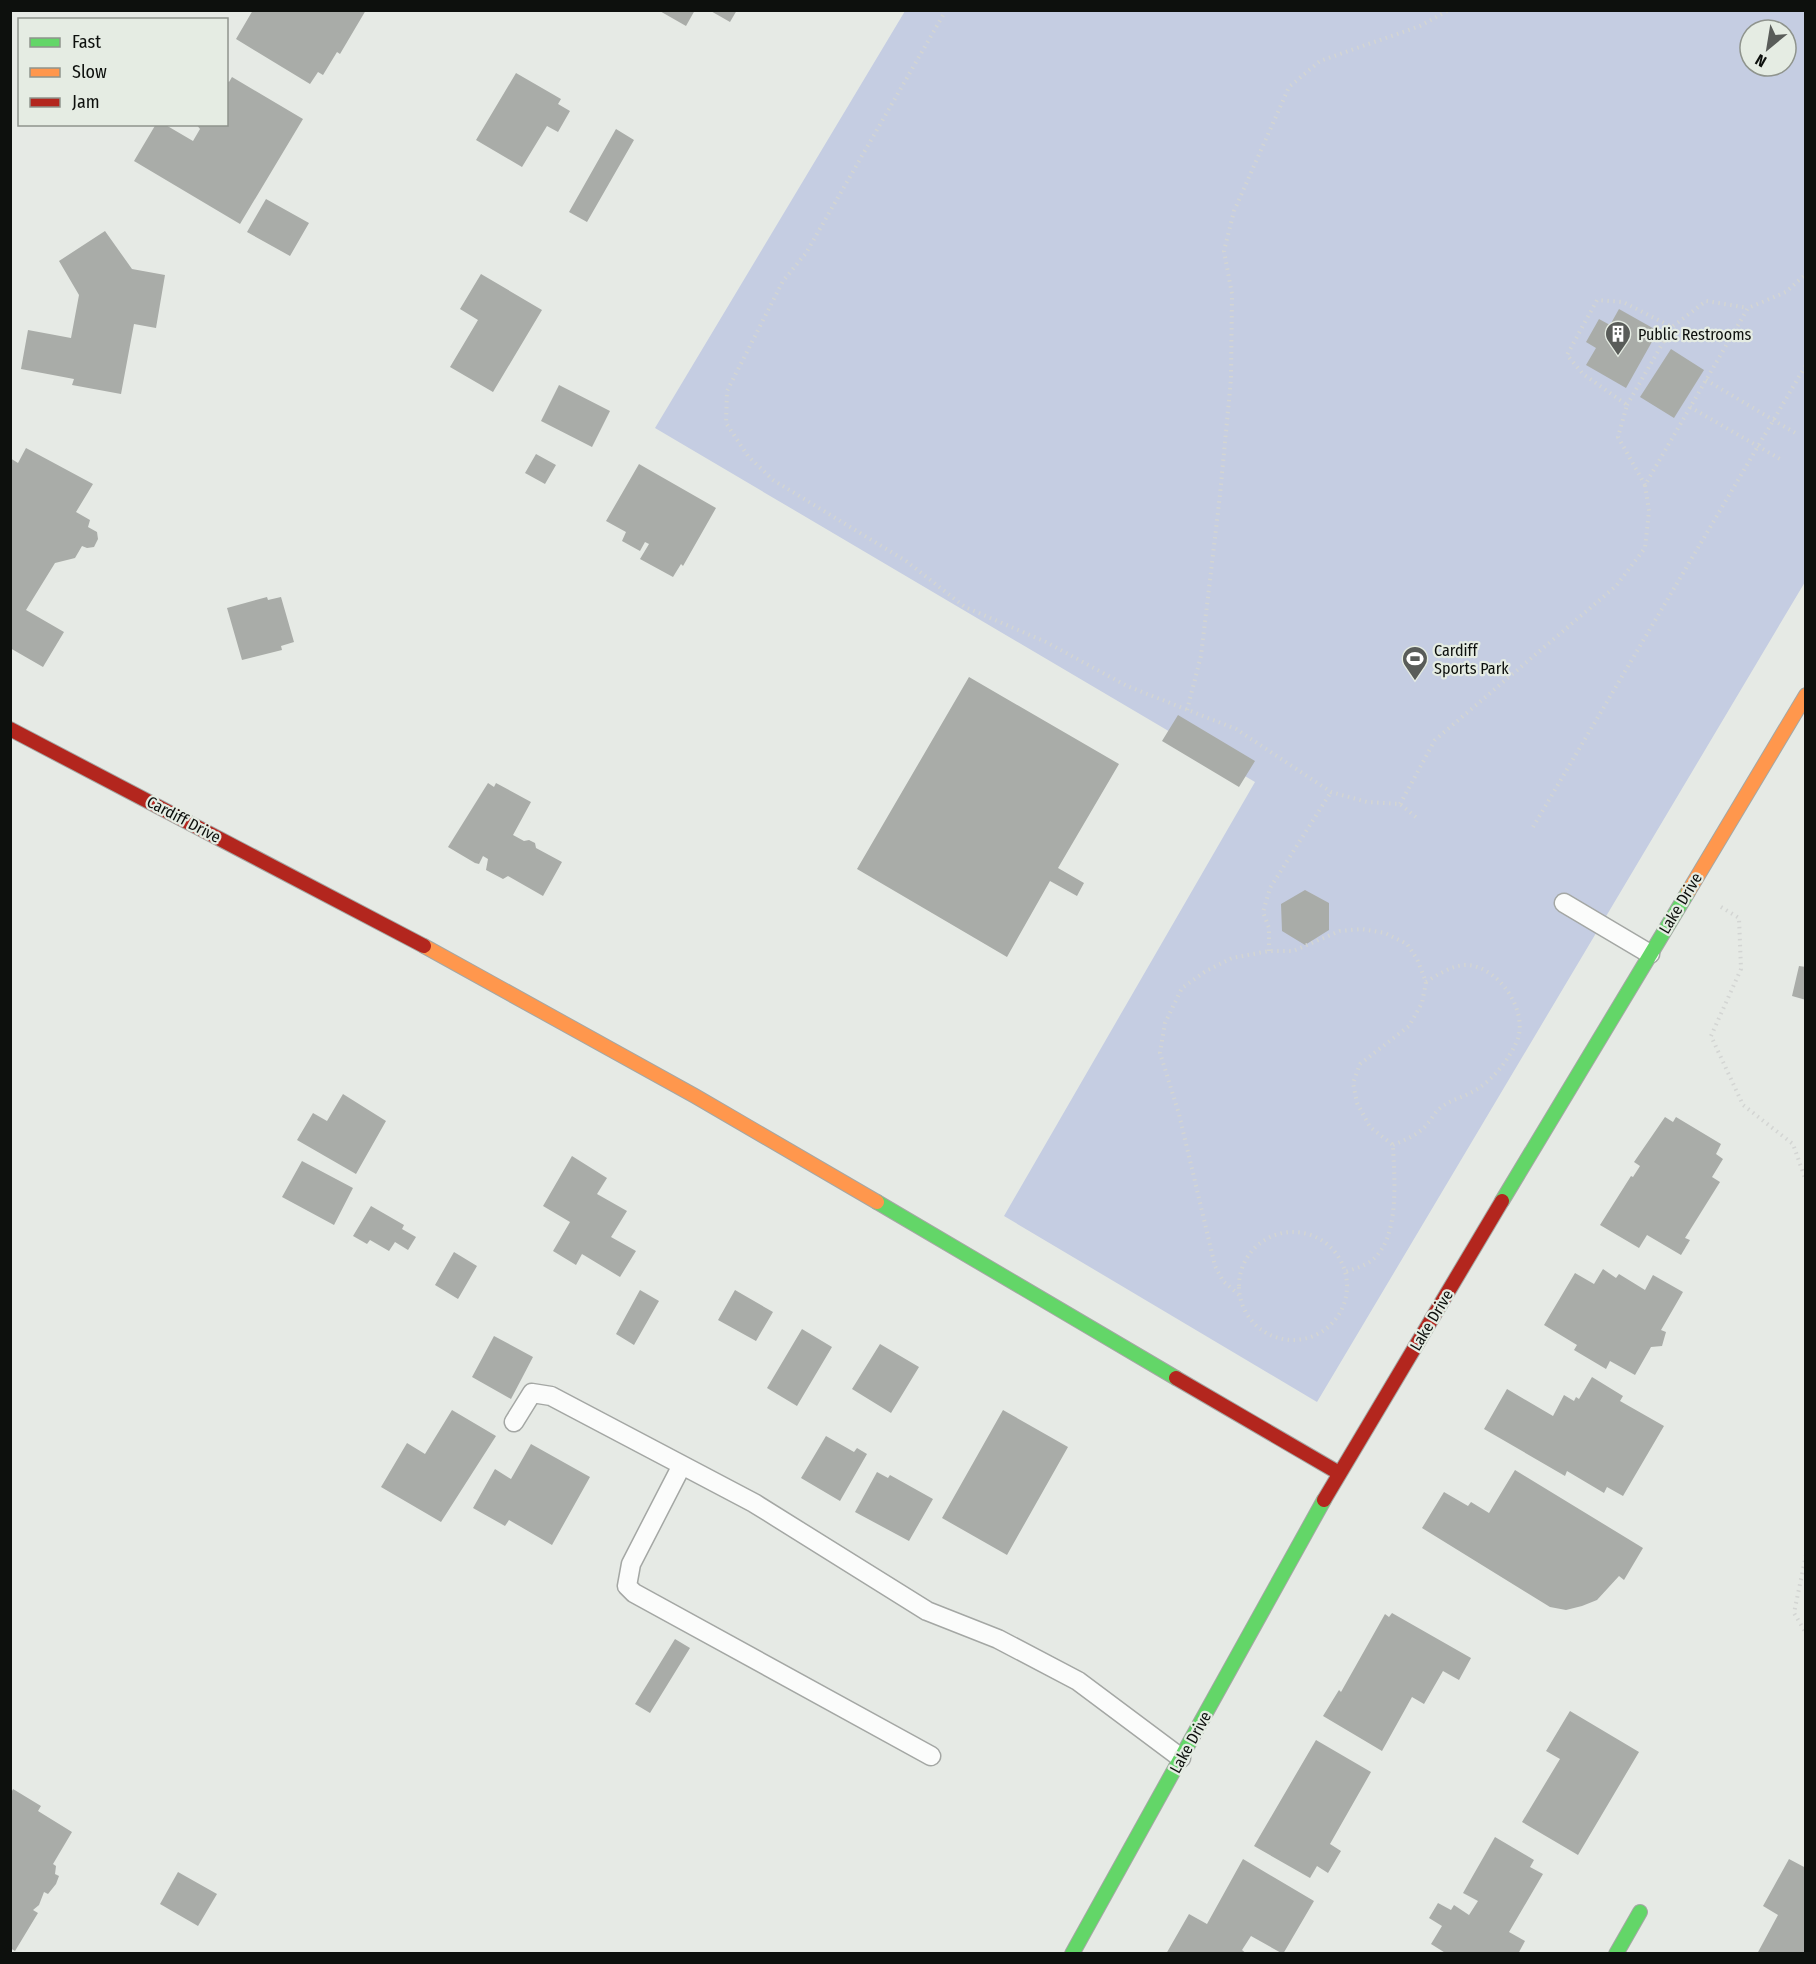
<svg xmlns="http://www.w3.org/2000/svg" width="1816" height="1964" viewBox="0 0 1816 1964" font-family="'Fira Sans Condensed',sans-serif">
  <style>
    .green { fill: #c5cde2; fill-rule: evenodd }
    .building { fill: #a9aca8 }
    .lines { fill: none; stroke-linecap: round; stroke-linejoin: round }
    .lane-casing { stroke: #a4a7a4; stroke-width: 21 }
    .fast-casing { stroke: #a4a7a4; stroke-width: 16 }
    .slow-casing { stroke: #a4a7a4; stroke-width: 16 }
    .jam-casing { stroke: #a4a7a4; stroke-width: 16 }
    .path { stroke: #d3d5d3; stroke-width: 4; stroke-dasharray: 1.5 4.5; stroke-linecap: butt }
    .lane { stroke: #fbfcfb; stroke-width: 18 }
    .fast { stroke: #63d668; stroke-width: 14 }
    .slow { stroke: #ff974d; stroke-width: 14 }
    .jam { stroke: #b3261e; stroke-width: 14 }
    .labels { text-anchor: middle; stroke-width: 4.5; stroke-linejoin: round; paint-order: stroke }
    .poi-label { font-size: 16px; fill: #0d100d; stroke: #e5ece3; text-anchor: start }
    .street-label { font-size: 16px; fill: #0d100d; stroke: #e5ece3 }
  </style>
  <rect width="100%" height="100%" fill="#e6eae5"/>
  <path class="green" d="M905 11H1805V582L1317 1402 1004 1216 1255 782 655 428ZM1750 30H1786V66H1750Z"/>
  <path class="building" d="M253 10H366L340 54 337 52 323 75 318 72 310 84 236 39Z
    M658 10H695L686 26Z
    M709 10H737L730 22Z
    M516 73 561 99 558 104 570 111 558 132 547 126 522 167 476 140Z
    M232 77 303 119 240 224 134 161 156 124H164L193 141 200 129 196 124H226V80L229 82Z
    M616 129 634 140 587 222 569 212Z
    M266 199 309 223 290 256 247 232Z
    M105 231 132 269 165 275 156 328 134 324 121 394 72 385 74 379 21 369 28 330 71 338 79 295 59 261Z
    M481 274 542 310 493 392 450 367 478 320 460 309Z
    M1619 309 1658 331 1626 388 1586 365 1596 348 1586 342 1599 319 1610 325Z
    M1671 349 1704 370 1674 418 1640 397Z
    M559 385 610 411 592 447 541 421Z
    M26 448 93 484 76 512 90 520 88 527 97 532 98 539 94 547 87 548 82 546 75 558 55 563 26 610 64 632 43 667 10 648V458L18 463Z
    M536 454 556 465 545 484 525 473Z
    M639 464 716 508 683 566 681 564 673 577 640 559 649 544 645 542 640 551 622 541 626 532 606 521Z
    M267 597 268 600 281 597 294 642 281 646 282 650 242 660 227 608Z
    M969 677 1119 764 1058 868 1084 883 1077 896 1050 881 1007 957 857 869Z
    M1178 715 1255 761 1239 787 1162 741Z
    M488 783 494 787 496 783 531 802 513 835 524 841 529 840 535 843 536 848 562 862 543 896 508 876 503 879 486 870 488 859 483 856 479 864 475 863 448 847Z
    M1305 890 1329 903V930L1305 945 1282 931 1281 904Z
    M1799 966 1806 967V1000L1792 996Z
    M343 1094 386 1121 356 1174 297 1140 313 1113 327 1121Z
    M1665 1117 1673 1122 1676 1117 1721 1144 1716 1154 1723 1159 1712 1177 1720 1182 1685 1238 1690 1240 1681 1255 1647 1235 1639 1248 1600 1225 1631 1176 1633 1177 1640 1166 1634 1162Z
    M572 1156 607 1178 597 1194 627 1211 611 1237 636 1251 620 1277 582 1254 576 1265 553 1251 570 1222 543 1206Z
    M302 1161 353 1188 334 1225 282 1197Z
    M371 1206 404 1225 402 1229 416 1237 408 1250 395 1242 389 1251 370 1240 367 1244 353 1236Z
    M454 1252 477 1266 458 1299 435 1285Z
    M1603 1269 1616 1278 1619 1274 1645 1290 1653 1275 1683 1292 1661 1330 1666 1332 1662 1346 1651 1347 1635 1375 1610 1361 1606 1369 1574 1350 1577 1345 1544 1325 1575 1273 1594 1284Z
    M640 1290 659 1301 634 1345 616 1334Z
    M735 1290 773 1312 756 1341 718 1320Z
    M802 1329 832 1347 797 1406 767 1388Z
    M494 1336 533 1357 511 1399 472 1377Z
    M880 1344 919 1367 891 1413 852 1389Z
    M1592 1377 1623 1396 1620 1401 1664 1426 1623 1496 1607 1487 1604 1493 1567 1471 1565 1476 1484 1429 1507 1389 1553 1416 1564 1395 1574 1401 1576 1397 1579 1399Z
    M452 1410 496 1436 441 1522 381 1487 407 1443 425 1454Z
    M1003 1410 1068 1447 1007 1555 942 1518Z
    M826 1436 854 1452 857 1448 867 1454 840 1501 801 1478Z
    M531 1444 590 1477 552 1545 509 1520 505 1526 473 1508 495 1469 511 1479Z
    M1515 1470 1643 1548 1624 1580 1619 1576 1597 1600 1582 1606 1566 1610 1550 1607 1422 1528 1444 1492 1468 1506 1471 1502 1489 1513Z
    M877 1472 888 1478 890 1475 933 1499 909 1541 855 1512Z
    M1392 1613 1471 1658 1459 1680 1443 1671 1424 1704 1412 1697 1382 1751 1323 1716 1339 1690 1341 1692 1385 1614 1389 1617Z
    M675 1639 690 1648 650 1713 635 1704Z
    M1570 1711 1639 1752 1578 1855 1522 1822 1560 1759 1546 1751Z
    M1316 1740 1371 1772 1330 1844 1341 1851 1328 1873 1317 1866 1310 1878 1254 1846Z
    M13 1789 41 1806 38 1811 72 1832 53 1864 56 1866 55 1874 59 1876 56 1884 48 1894 44 1892 39 1905 33 1910 38 1913 15 1951 10 1948V1795Z
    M1495 1837 1534 1860 1530 1867 1543 1874 1509 1932 1525 1941 1518 1954H1447L1431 1944 1442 1926 1429 1918 1438 1903 1451 1910 1454 1905 1469 1915 1478 1901 1463 1893Z
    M1243 1859 1314 1901 1283 1954 1251 1936 1242 1950 1247 1954H1166L1189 1914 1207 1924Z
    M1789 1859 1806 1868V1954H1757L1778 1915 1763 1906Z
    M178 1872 217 1894 198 1926 160 1904Z"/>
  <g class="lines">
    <defs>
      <path id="lane" d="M1564 903 1650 954
        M514 1422 532 1393 551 1396 754 1503 927 1611 998 1639 1078 1681 1181 1758
        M682 1465 631 1564 627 1586 634 1593 931 1756"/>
      <path id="fast" d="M1502 1201 1688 892
        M877 1202 1176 1378
        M1072 1954 1324 1500
        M1616 1954 1640 1912"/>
      <path id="slow" d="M1688 892 1806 695
        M424 946 695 1096 877 1202"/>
      <path id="jam" d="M10 729 424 946
        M1176 1378 1339 1473
        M1324 1500 1502 1201"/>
    </defs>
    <use href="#lane" class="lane-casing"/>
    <use href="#fast" class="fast-casing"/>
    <use href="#slow" class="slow-casing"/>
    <use href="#jam" class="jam-casing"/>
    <path class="path" d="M946 10 806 253 783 281 727 391 726 423 748 456 773 480 906 561 965 607 1046 642 1127 686 1236 729 1331 792 1367 802 1400 804 1417 818
      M1706 380 1797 434
      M1627 405 1672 327
      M1690 407 1780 459
      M1645 485 1618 437 1627 405 1583 374 1567 355 1597 300 1623 302 1672 327 1706 301 1748 308
      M1187 710 1201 656 1220 495 1231 379 1232 294 1224 251 1234 211 1289 87 1320 61 1420 26 1449 10
      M1400 804 1435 740 1616 586 1645 548 1649 511 1645 485 1706 380 1748 308 1786 292 1806 274
      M1533 827 1806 365
      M1721 907 1739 918 1741 969 1711 1036 1743 1105 1793 1144 1806 1181
      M1269 951V928L1263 912 1270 888 1331 792
      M1393 1145C1405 1140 1420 1134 1428 1123 1432 1119 1435 1112 1439 1109 1448 1101 1458 1099 1468 1094 1490 1084 1507 1063 1517 1041 1529 1012 1500 968 1468 965 1454 964 1437 975 1426 982
      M1239 1286a54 54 0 1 1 108 0a54 54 0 1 1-108 0Z
      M1239 1295 1223 1281 1215 1266 1179 1114 1160 1053 1165 1023 1182 988 1206 971 1232 958 1269 951H1293L1340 931 1362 929 1385 933 1407 944 1417 959 1426 982 1422 1003 1409 1026 1360 1064 1353 1083 1357 1103 1370 1127 1393 1145C1394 1178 1401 1238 1371 1261 1364 1266 1354 1269 1345 1272
      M1806 1555 1794 1613 1806 1633"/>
    <use href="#lane" class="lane"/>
    <use href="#fast" class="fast"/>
    <use href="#slow" class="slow"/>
    <use href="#jam" class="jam"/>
  </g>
  <defs>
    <symbol id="building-pin" viewBox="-11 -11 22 30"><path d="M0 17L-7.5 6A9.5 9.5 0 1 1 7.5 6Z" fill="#595c59" stroke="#e5ece3"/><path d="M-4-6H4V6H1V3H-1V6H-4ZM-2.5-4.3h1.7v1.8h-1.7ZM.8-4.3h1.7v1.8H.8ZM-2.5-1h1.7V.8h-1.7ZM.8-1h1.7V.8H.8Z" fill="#fff"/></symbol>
    <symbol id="stadium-pin" viewBox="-11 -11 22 30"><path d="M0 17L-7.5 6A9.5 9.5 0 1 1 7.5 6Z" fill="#595c59" stroke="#e5ece3"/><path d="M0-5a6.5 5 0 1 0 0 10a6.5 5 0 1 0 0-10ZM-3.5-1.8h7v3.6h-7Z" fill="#fff"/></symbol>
  </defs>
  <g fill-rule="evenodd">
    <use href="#building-pin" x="1603" y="319" width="30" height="40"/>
    <use href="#stadium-pin" x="1400" y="644" width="30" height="40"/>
  </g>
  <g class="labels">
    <g class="poi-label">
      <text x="1638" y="340">Public Restrooms</text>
      <text x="1434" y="656">Cardiff<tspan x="1434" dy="18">Sports Park</tspan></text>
    </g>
    <g class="street-label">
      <text transform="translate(184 819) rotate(28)" y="6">Cardiff Drive</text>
      <text transform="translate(1680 903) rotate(-59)" y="6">Lake Drive</text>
      <text transform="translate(1431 1320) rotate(-59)" y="6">Lake Drive</text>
      <text transform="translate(1190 1742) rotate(-61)" y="6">Lake Drive</text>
    </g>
  </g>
  <rect width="1816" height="1964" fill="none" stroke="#0d100d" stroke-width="24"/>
  <rect x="18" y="18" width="210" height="108" fill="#e5ece3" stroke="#8f948d" stroke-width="1.5"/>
  <rect x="30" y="38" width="30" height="9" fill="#63d668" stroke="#8f948d" stroke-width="1.5"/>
  <text x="72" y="48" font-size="18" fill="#0d100d">Fast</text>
  <rect x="30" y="68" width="30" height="9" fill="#ff974d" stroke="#8f948d" stroke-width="1.5"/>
  <text x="72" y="78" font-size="18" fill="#0d100d">Slow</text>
  <rect x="30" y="98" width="30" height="9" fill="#b3261e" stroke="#8f948d" stroke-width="1.5"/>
  <text x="72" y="108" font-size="18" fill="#0d100d">Jam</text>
  <g transform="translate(1768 48) rotate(210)"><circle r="28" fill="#e5ece3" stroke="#8f948d" stroke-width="1.5"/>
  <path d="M0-4.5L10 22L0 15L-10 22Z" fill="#595c59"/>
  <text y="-9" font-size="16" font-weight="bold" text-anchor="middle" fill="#0d100d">N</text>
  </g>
</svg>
